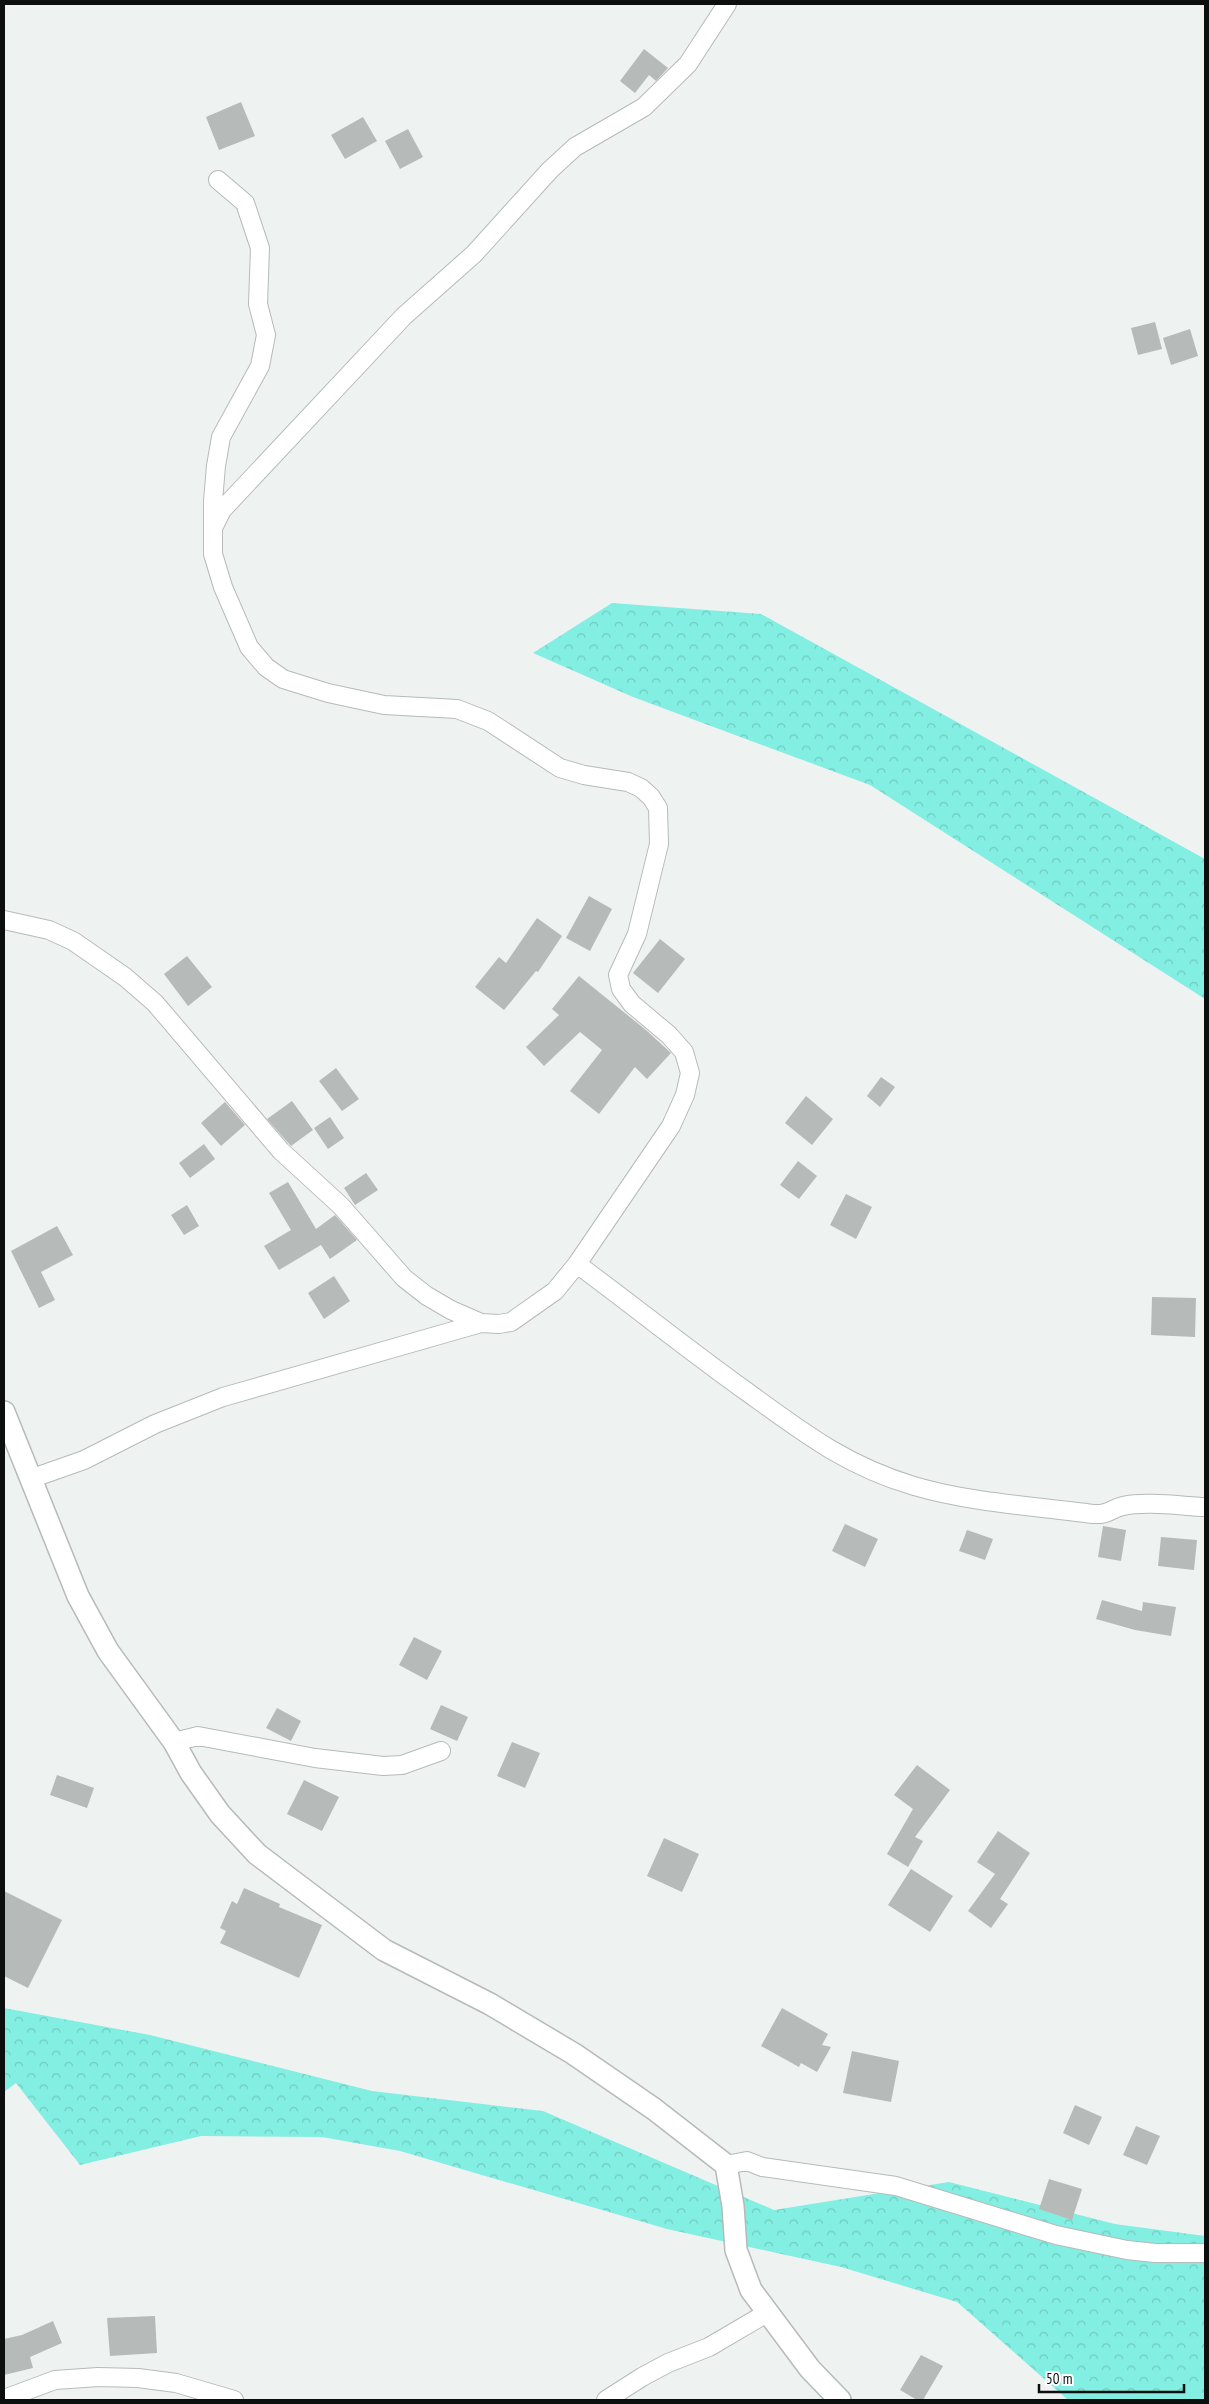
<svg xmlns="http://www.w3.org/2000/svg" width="1209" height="2404" viewBox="0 0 1209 2404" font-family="'PT Sans Narrow',sans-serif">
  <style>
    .forest { fill: url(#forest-crowns) }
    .building { fill: #b6bab9 }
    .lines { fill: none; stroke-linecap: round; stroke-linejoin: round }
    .minor-casing { stroke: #b6bab9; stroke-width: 20 }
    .tertiary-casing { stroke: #b6bab9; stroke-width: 24 }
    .minor { stroke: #fff; stroke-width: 18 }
    .tertiary { stroke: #fff; stroke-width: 21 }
  </style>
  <defs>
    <pattern id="forest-crowns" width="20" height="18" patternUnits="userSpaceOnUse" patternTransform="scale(1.25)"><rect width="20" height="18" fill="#83eee2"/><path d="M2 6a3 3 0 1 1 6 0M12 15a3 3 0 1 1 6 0" fill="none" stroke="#70cbc1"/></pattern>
  </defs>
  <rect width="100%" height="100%" fill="#eef3f2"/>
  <path class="forest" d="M612 603 761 614 1205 859V999L870 785 633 697 533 653Z
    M4 2008 150 2035 372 2091 543 2111 774 2210 949 2182 1115 2224 1205 2236V2400H1068L957 2302 841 2267 667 2229 400 2151 322 2137 201 2136 80 2165 16 2083 4 2092Z"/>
  <path class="building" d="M644 49 668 68 656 81 649 75 635 93 620 81Z
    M241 102 255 136 219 150 206 117Z
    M363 117 377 141 345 159 331 135Z
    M408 129 423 157 400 169 385 141Z
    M1155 322 1162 349 1138 355 1131 328Z
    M1190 329 1198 356 1171 365 1163 338Z
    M589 896 612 909 590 951 566 938Z
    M537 918 562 936 538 972 536 971 504 1010 475 987 499 957 506 963Z
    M660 939 685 959 658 993 633 973Z
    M187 956 212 987 188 1006 164 974Z
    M579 976 646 1030 671 1053 647 1079 635 1067 599 1114 570 1091 602 1050 580 1032 544 1066 526 1047 559 1015 552 1009Z
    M336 1068 359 1099 342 1111 319 1081Z
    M881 1077 895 1087 880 1107 867 1096Z
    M806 1096 833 1119 812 1145 785 1123Z
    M292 1101 313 1130 291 1146 267 1119Z
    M225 1102 245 1125 221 1146 201 1123Z
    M330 1117 344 1138 328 1149 314 1128Z
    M204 1144 215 1159 190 1178 179 1163Z
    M798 1161 817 1176 799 1199 780 1185Z
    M366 1173 378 1190 355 1205 344 1188Z
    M288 1182 316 1229 335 1215 357 1240 330 1259 321 1245 279 1270 264 1246 291 1230 269 1193Z
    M846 1194 872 1207 856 1239 830 1225Z
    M187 1205 199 1226 184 1235 171 1215Z
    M57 1226 73 1255 41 1272 55 1300 39 1308 11 1251Z
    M334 1276 350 1301 324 1319 308 1293Z
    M1152 1297 1196 1298 1195 1337 1151 1335Z
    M845 1524 878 1539 865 1567 832 1551Z
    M1103 1526 1126 1530 1121 1561 1098 1557Z
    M967 1530 993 1539 985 1560 959 1551Z
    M1161 1537 1197 1540 1194 1570 1158 1566Z
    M1102 1600 1142 1611 1143 1602 1176 1607 1171 1636 1135 1630 1096 1619Z
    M414 1637 442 1651 427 1680 399 1665Z
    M441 1705 468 1717 457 1741 430 1729Z
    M277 1708 301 1721 291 1741 266 1728Z
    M512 1742 540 1753 525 1788 497 1776Z
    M917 1765 950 1790 915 1837 923 1841 908 1867 887 1854 913 1809 894 1795Z
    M57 1775 94 1788 87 1808 50 1795Z
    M304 1780 339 1797 322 1831 287 1814Z
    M998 1831 1030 1853 1000 1899 1008 1904 991 1928 968 1911 995 1874 977 1862Z
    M664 1838 699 1854 682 1892 647 1876Z
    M911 1869 953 1896 930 1932 888 1905Z
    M244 1888 280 1904 279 1907 322 1925 299 1978 220 1943 226 1931 220 1928 232 1901 237 1904Z
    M4 1891 62 1920 28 1988 4 1976Z
    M782 2008 828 2034 822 2045 831 2047 817 2072 801 2063 799 2067 761 2046Z
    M852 2051 899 2061 891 2102 843 2093Z
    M1075 2105 1102 2117 1089 2145 1063 2133Z
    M1136 2126 1160 2136 1147 2165 1123 2155Z
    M1049 2179 1082 2189 1072 2220 1039 2209Z
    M155 2316 157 2353 110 2356 107 2318Z
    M53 2321 62 2343 30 2357 33 2368 4 2375V2339L22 2335Z
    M921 2355 943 2366 923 2400H917L900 2390Z"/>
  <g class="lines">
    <defs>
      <path id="minor" d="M214 526 222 510 404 316 474 254 550 170 575 147 644 107 688 64 727 4
        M4 920 49 930 73 941 125 977 155 1003 281 1151 341 1206 404 1278 427 1296 451 1310 481 1323 499 1324 511 1322 555 1291 577 1264 671 1126 685 1095 690 1073 684 1052 669 1035 632 1004 621 989 618 975 637 934 659 844 658 808 651 797 641 788 628 782 584 775 560 768 488 721 457 709 384 705 328 693 283 679 266 667 249 647 223 587 213 554V501L216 466 221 437 260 366 266 335 258 304 260 248 245 203 218 180
        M577 1264C635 1307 691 1352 750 1394 805 1434 847 1466 914 1486 972 1503 1034 1506 1093 1514 1109 1515 1110 1509 1123 1506 1146 1501 1181 1506 1205 1507
        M30 1479 84 1460 155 1424 223 1397 481 1323
        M174 1742 198 1736 315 1758 383 1766 402 1765 441 1751
        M726 2165 747 2161 762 2167 896 2186 1056 2235 1127 2250 1155 2253H1205
        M4 2399 55 2380 98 2377 138 2378 176 2383 234 2400
        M606 2400 642 2377 668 2363 709 2347 767 2313"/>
      <path id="tertiary" d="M4 1412 78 1596 108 1651 174 1742 191 1773 220 1814 257 1854 384 1950 490 2004 574 2054 654 2109 726 2165 733 2206 736 2250 751 2290 810 2369 840 2400"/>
    </defs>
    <use href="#minor" class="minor-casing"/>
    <use href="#tertiary" class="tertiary-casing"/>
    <use href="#minor" class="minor"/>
    <use href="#tertiary" class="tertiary"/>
  </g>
  <rect width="1209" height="2404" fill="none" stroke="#0d0e0e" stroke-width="10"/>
  <path d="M1039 2384v8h145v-8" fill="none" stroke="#0d0e0e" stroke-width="2.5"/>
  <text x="1046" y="2384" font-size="15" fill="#0d0e0e" stroke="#ffffff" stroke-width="4" paint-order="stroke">50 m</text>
</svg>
